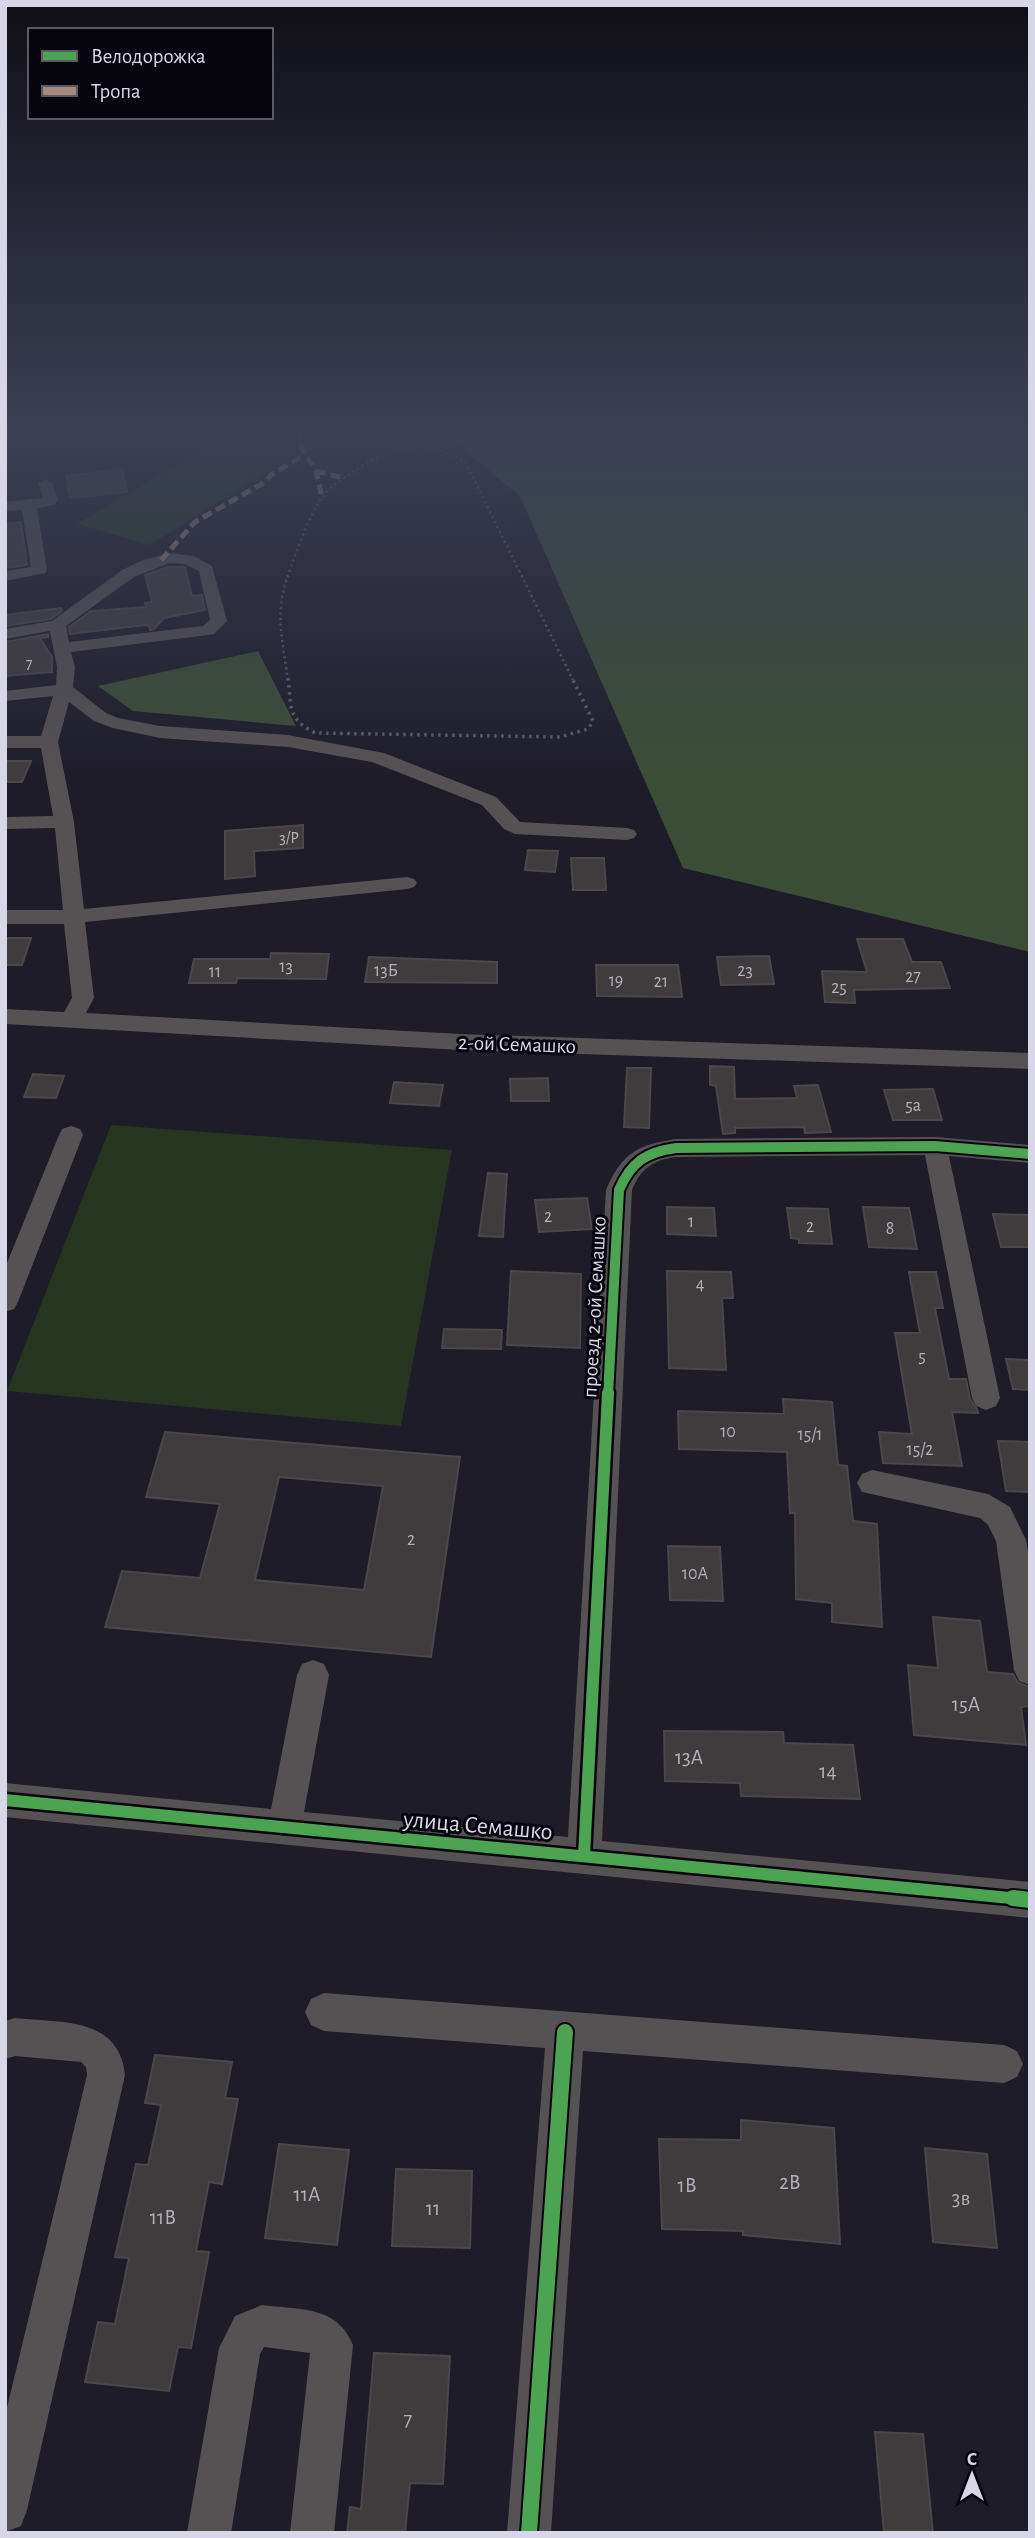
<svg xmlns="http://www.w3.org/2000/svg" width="1035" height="2538" viewBox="0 0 1035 2538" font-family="'Alegreya Sans',sans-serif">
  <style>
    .green { fill: #253520 }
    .forest { fill: #3b4d36 }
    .building { fill: #403b3d; stroke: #4b4649; stroke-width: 2; fill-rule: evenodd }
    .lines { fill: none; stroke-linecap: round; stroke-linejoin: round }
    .path-far1 { stroke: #5f5b5f; stroke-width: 2.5; stroke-dasharray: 2 3.5; stroke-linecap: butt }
    .path { stroke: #5f5b5f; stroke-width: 3.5; stroke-dasharray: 2.5 4.5; stroke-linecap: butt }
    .minor { fill: #565153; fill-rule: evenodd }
    .quiet { stroke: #a5887d; stroke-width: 5; stroke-dasharray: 10 5; stroke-linecap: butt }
    .cycleway-far2-casing { stroke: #06050d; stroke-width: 14 }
    .cycleway-far1-casing { stroke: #06050d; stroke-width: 17 }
    .cycleway-casing { stroke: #06050d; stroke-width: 20 }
    .cycleway-far2 { stroke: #4ca352; stroke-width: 10 }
    .cycleway-far1 { stroke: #4ca352; stroke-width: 12 }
    .cycleway { stroke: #4ca352; stroke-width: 16 }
    .labels { text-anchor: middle; stroke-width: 6; stroke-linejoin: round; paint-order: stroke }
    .far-number-label { font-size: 16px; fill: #b2b0bc }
    .number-label { font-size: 18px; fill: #b2b0bc }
    .street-label { font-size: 21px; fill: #d8d7e7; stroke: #06050d }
    .near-number-label { font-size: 21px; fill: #b2b0bc }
    .near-street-label { font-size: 24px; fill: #d8d7e7; stroke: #06050d }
  </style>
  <rect width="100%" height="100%" fill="#1e1c29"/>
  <path class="green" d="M230 433 299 451 150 545 77 524Z
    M111 1125 452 1150 401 1426 7 1391Z"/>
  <path class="forest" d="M439 429H1030V952L683 868 520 496Z
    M258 651 296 726 133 711 98 686Z"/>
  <path class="building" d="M122 469 127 492 70 498 66 476Z
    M21 522 27 565 5 568V524Z
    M168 567H185L192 596 202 595 205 610 164 618 154 629 150 630 149 626 146 625 70 634 69 627 91 611 146 607 145 603 152 602 145 575Z
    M61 608 62 611 51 619 5 626V615Z
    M48 634V637L40 638 52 657V672L5 676V642Z
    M5 761H31L22 782H5Z
    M303 825V848L254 851 255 876 225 879V831Z
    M528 850 558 851 555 872 525 870Z
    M571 858H604L606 890H573Z
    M5 938H31L22 965H5Z
    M857 939H903L912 962H941L950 988 854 990 855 1003 825 1002 822 971 867 972Z
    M271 953 329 954 326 979 237 978 236 983H189L194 959H270Z
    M769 956 774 984 721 985 717 957Z
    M369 957 497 962V983L365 982Z
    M596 965H678L682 997 597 996Z
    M710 1066 734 1067 735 1099 797 1098 794 1086 818 1085 831 1132 805 1133 804 1127 735 1128V1133L723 1134 716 1086 710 1085Z
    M627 1068H651L649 1128 624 1127Z
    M33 1074 64 1076 56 1098 24 1097Z
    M548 1078 549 1101H511L510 1079Z
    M394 1082 443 1085 439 1106 390 1103Z
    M933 1089 942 1120H893L884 1090Z
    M488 1173 507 1174 503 1237 479 1236Z
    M587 1198 592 1229 539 1232 535 1200Z
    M667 1207 714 1208 716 1236 667 1234Z
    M863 1207 909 1208 917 1249 869 1247Z
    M787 1208 828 1209 832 1244 799 1243V1239L791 1238Z
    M993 1214 1030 1215V1247H1001Z
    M511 1271 581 1274 580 1348 507 1345Z
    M667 1271 731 1272 733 1298H722L726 1370 669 1368Z
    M909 1272H936L943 1308H935L949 1379H966L970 1399 977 1409 978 1413 952 1412 962 1466 883 1463 879 1432 912 1434 895 1333H920Z
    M444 1329 502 1330 501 1349 442 1348Z
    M1006 1359 1030 1360V1390L1013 1389Z
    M783 1399 832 1402 838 1465 847 1466 853 1521 877 1524 882 1627 832 1622V1603L796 1599 795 1513H790L787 1452 679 1449 678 1411 784 1414Z
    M165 1432 460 1457 431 1657 105 1627 122 1571 200 1578 220 1504 146 1497ZM279 1477 383 1486 364 1590 255 1580Z
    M998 1441 1030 1442V1492L1006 1491Z
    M668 1546 720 1547 723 1601 670 1600Z
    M933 1617 980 1621 987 1672 1013 1674 1018 1683 1030 1687V1706L1021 1707 1026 1745 914 1735 908 1665 938 1668Z
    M664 1731 783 1732 784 1743 853 1745 860 1799 741 1796 740 1783 665 1781Z
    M155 2055 232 2062 225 2098 238 2099 222 2184 209 2182 196 2251 209 2252 191 2348 178 2347 169 2391 85 2382 98 2322 115 2324 129 2258 115 2257 136 2164 148 2165 161 2105 145 2103Z
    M741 2120 834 2128 840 2244 743 2235V2231L662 2229 659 2139 741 2140Z
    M279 2144 349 2150 337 2245 265 2238Z
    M925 2148 987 2154 997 2248 933 2242Z
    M396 2169 472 2171 470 2248 392 2246Z
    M374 2353 450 2356 443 2484 410 2483 405 2533H347L350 2507 361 2509Z
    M875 2432 923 2434 933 2533H884Z"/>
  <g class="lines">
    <path class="path-far1" d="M288 680C284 651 276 618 284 589 289 569 311 510 323 496 332 485 345 477 357 469 395 445 425 438 466 463L573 680"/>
    <path class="path" d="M288 678C292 707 286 718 315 733L560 737 588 729 593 721 572 678"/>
    <path class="minor" d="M45 479 52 483 58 500 54 505 37 508 47 570 45 573 5 581V571L31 567 22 510 5 511V502L43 498 38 483Z
      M170 553 194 556 212 566 227 621 214 634 208 635 71 652 75 667 73 687 106 713 118 718 160 726 288 735 384 753 496 797 520 822 627 828 634 830 637 834 634 838 627 840 515 834 504 829 482 805 372 762 288 747 160 738 113 728 94 721 69 702 58 742 74 822 84 909 407 877 414 879 417 883 414 887 407 889 85 922 94 998 86 1013 460 1034 1030 1053V1069L460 1050 5 1024V1009L64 1012 72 998 64 924H5V910H63L55 828 5 829V817L53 816 41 748H5V736H41L53 696 5 701V691L56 685 57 667 50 631 5 639V629L52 621 122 570 143 560ZM170 563 185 564 199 571 210 620 203 626 69 642 66 626 134 577Z
      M71 1126 80 1129 83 1135 18 1302 14 1309 5 1312V1268L59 1135 62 1129Z
      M935 1137 1030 1145V1163L949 1156 1000 1398 996 1406 986 1410 976 1406 972 1398 925 1155 676 1157C653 1160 641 1168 632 1190L602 1841 1030 1882V1918L5 1817V1783L271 1809 297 1675 302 1664 313 1660 324 1664 329 1675 304 1812 568 1837 606 1190C622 1153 637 1145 676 1139Z
      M872 1470 988 1494 1010 1507 1026 1540 1030 1564V1685L1019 1681 1014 1670 996 1541 988 1525 980 1518 862 1492 857 1483 862 1474Z
      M324 1993 1004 2045 1017 2051 1023 2064 1017 2077 1004 2083 583 2051 551 2533H507L545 2048 324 2031 311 2025 305 2012 311 1999Z
      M15 2018C60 2023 119 2016 125 2075L27 2510 21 2526 5 2532V2416L87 2075 86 2067 81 2062 15 2056 5 2059V2021Z
      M262 2305C299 2310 337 2305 353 2345L334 2533H290L310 2353 264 2347 260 2354 231 2533H187L219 2348 235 2316Z"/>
    <path class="quiet" d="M299 429 302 449 316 471 322 497
      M316 471 343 478
      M161 560 195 522 265 482 272 474 305 455"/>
    <defs>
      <path id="cycleway-far2" d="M608 1395 619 1190C631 1162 646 1152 676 1148L935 1146 1030 1154"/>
      <path id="cycleway-far1" d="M5 1800 1030 1900
        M584 1856 608 1393"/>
      <path id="cycleway" d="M1013 1898 1030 1900
        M529 2533 565 2032"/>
    </defs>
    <use href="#cycleway-far2" class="cycleway-far2-casing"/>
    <use href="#cycleway-far1" class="cycleway-far1-casing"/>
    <use href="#cycleway" class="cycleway-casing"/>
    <use href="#cycleway-far2" class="cycleway-far2"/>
    <use href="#cycleway-far1" class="cycleway-far1"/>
    <use href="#cycleway" class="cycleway"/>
  </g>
  <linearGradient id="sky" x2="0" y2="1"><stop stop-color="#100f17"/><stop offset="0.55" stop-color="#3b4054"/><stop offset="1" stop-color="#3b4054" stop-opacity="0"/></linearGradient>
  <rect width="1035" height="784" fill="url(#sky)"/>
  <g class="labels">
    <g class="far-number-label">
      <text x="29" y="669">7</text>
      <text x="289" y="843">3/Р</text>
    </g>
    <g class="number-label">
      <text x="286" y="972">13</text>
      <text x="386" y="976">13Б</text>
      <text x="745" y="976">23</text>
      <text x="215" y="977">11</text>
      <text x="913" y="982">27</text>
      <text x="616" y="986">19</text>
      <text x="661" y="987">21</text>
      <text x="839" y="993">25</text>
      <text x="913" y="1111">5а</text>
      <text x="548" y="1222">2</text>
      <text x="691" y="1227">1</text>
      <text x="810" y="1232">2</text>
      <text x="890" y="1234">8</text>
      <text x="700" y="1290">4</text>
      <text x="922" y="1362">5</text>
      <text x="728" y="1437">10</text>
      <text x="810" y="1440">15/1</text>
      <text x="920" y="1455">15/2</text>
      <text x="411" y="1545">2</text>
      <text x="695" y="1579">10А</text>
    </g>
    <g class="street-label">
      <text transform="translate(517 1044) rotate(2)" y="7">2-ой Семашко</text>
      <text transform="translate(594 1307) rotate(-87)" y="7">проезд 2-ой Семашко</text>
    </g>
    <g class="near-number-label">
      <text x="966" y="1711">15А</text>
      <text x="689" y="1764">13А</text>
      <text x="828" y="1778">14</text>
      <text x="790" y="2189">2В</text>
      <text x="687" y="2192">1В</text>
      <text x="307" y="2201">11А</text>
      <text x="961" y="2205">3в</text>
      <text x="433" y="2215">11</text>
      <text x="163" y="2224">11В</text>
      <text x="408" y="2426">7</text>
    </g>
    <g class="near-street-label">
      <text transform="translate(478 1825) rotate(5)" y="8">улица Семашко</text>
    </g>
  </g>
  <rect width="1035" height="2538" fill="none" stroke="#d8d7e7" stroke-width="14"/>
  <rect x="28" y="28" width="245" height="91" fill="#06050d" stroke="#5a5964" stroke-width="2"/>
  <rect x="42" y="51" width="35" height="10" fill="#4ca352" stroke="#5a5964" stroke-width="2"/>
  <text x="91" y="63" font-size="21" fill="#d8d7e7">Велодорожка</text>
  <rect x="42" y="86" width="35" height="10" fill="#a5887d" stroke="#5a5964" stroke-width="2"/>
  <text x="91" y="98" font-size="21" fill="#d8d7e7">Тропа</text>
  <g transform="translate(972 2475)" stroke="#06050d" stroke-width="5" paint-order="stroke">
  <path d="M0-5L12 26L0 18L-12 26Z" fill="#d8d7e7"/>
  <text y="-10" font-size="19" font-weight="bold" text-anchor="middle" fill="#d8d7e7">С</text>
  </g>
</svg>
